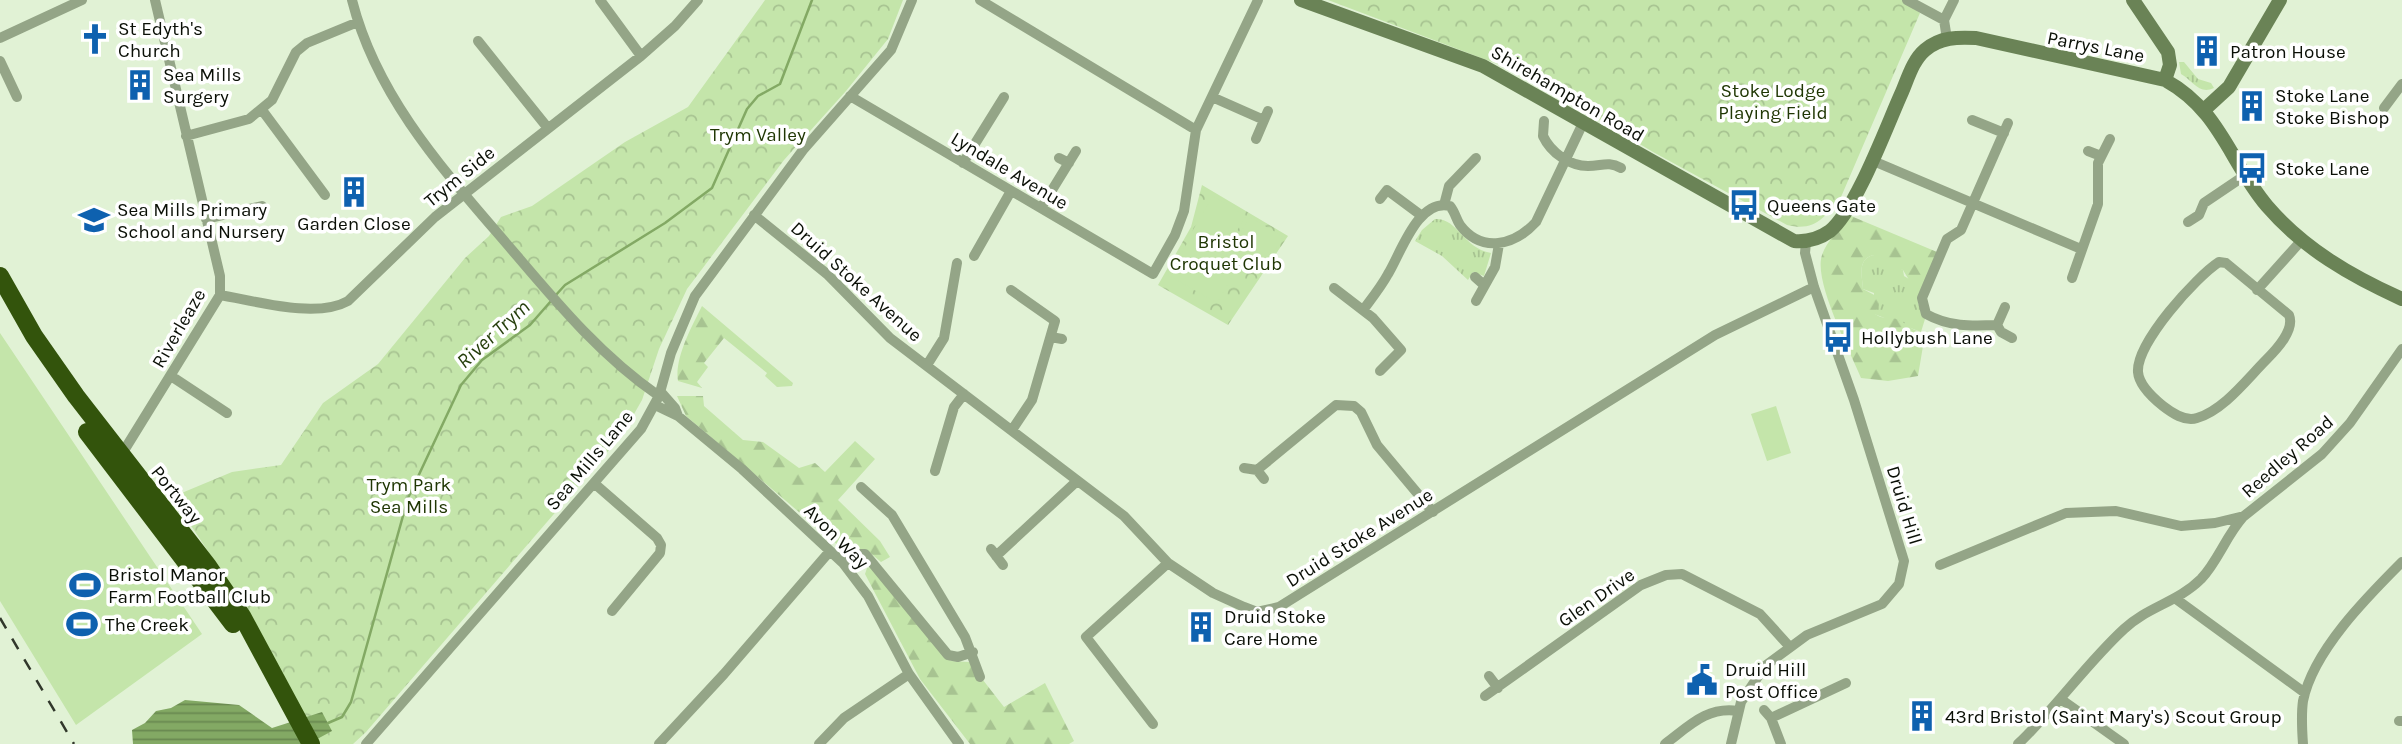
<svg xmlns="http://www.w3.org/2000/svg" width="2402" height="744" viewBox="0 0 2402 744" font-family="Karla,sans-serif">
  <style>
    .grass { fill: url(#grass-tufts) }
    .forest { fill: url(#forest-firs) }
    .park { fill: url(#park-crowns) }
    .garden { fill: #c4e5aa }
    .water { fill: url(#water-rules) }
    .lines { fill: none; stroke-linecap: round; stroke-linejoin: round }
    .stream { stroke: #83a964; stroke-width: 2.5 }
    .street { stroke: #94a587; stroke-width: 10 }
    .secondary { stroke: #6a8356; stroke-width: 14 }
    .highway { stroke: #33540c; stroke-width: 18 }
    .rail { stroke: #31382b; stroke-width: 2.5; stroke-dasharray: 12 12; stroke-linecap: butt }
    .labels { text-anchor: middle; stroke-width: 7; stroke-linejoin: round; paint-order: stroke }
    .poi-label { font-size: 19px; fill: #0a0f06; stroke: #fff; text-anchor: start }
    .street-label { font-size: 19px; fill: #0a0f06; stroke: #fff }
    .park-label { font-size: 19px; fill: #203704; stroke: #fff }
    .water-label { font-size: 21px; font-style: italic; fill: #263f0c; stroke: #fff }
  </style>
  <defs>
    <pattern id="grass-tufts" width="24" height="20" patternUnits="userSpaceOnUse" patternTransform="scale(1.75)"><rect width="24" height="20" fill="#c4e5aa"/><path d="M3 7l-1-3M5 7V3M7 7l1-3M15 17l-1-3M17 17v-4M19 17l1-3" fill="none" stroke="#a7c391"/></pattern>
    <pattern id="forest-firs" width="22" height="20" patternUnits="userSpaceOnUse" patternTransform="scale(1.75)"><rect width="22" height="20" fill="#c4e5aa"/><path d="M5 1l3.5 6h-7zM16 11l3.5 6h-7z" fill="#a7c391"/></pattern>
    <pattern id="park-crowns" width="20" height="18" patternUnits="userSpaceOnUse" patternTransform="scale(1.75)"><rect width="20" height="18" fill="#c4e5aa"/><path d="M2 6a3 3 0 1 1 6 0M12 15a3 3 0 1 1 6 0" fill="none" stroke="#a7c391"/></pattern>
    <pattern id="water-rules" width="6" height="5" patternUnits="userSpaceOnUse" patternTransform="scale(1.75)"><rect width="6" height="5" fill="#83a964"/><path d="M0 2.5h6" fill="none" stroke="#698850"/></pattern>
  </defs>
  <rect width="100%" height="100%" fill="#e1f2d5"/>
  <path class="grass" d="M2179 62H2184L2198 79 2211 83 2214 88C2199 95 2193 81 2181 74Z
    M1435 219C1458 218 1463 248 1491 253L1484 276 1473 272 1468 280 1442 256 1415 241 1422 230Z
    M1873 255 1903 270 1904 276 1924 288 1918 303 1925 319 1921 332 1874 314V293L1863 289C1862 275 1857 260 1873 255Z"/>
  <path class="forest" d="M1851 216 1937 252 1924 288 1915 290 1903 270 1882 265 1873 255C1857 260 1862 275 1863 289L1878 297 1879 304 1875 314C1883 320 1890 316 1899 320 1907 324 1911 330 1921 332L1924 340 1918 376 1888 381 1861 378C1850 351 1813 281 1822 255 1827 240 1841 227 1851 216Z
    M702 306 793 383 792 386 777 387 765 376 767 373 724 338 704 363 708 367 697 382 702 388 678 381C674 359 692 326 702 306Z
    M677 396H703L704 406 743 440 763 442 799 468 815 463 825 472 855 441 875 459 838 500 880 541 890 557 881 562 868 551 846 552 686 416Z
    M873 566 940 651 951 661 969 662 1004 707 1045 683 1074 741 1069 744H970L920 679 865 574 867 568Z"/>
  <path class="park" d="M765 0H903L888 39 846 91 784 160 687 289 659 349 642 400 622 435 366 732 353 744H320L247 610 172 497 232 472 281 465 323 403 378 364 465 258 489 236 501 217 532 206 625 142 688 107Z
    M1328 0H1902L1920 13 1841 197C1825 217 1815 232 1787 225L1653 152 1521 73Z
    M1202 185 1288 236 1228 325 1158 285 1191 227Z"/>
  <path class="garden" d="M1213 196 1246 216 1222 255 1190 235Z
    M1250 217 1283 237 1259 276 1226 256Z
    M1189 240 1237 268 1217 303 1168 275Z
    M0 333 202 634 76 725 0 601Z
    M1776 406 1791 453 1767 461 1751 414Z"/>
  <path class="water" d="M185 700 239 705 272 728 322 712 332 731 308 744H133L132 730 145 723 156 711 171 708Z"/>
  <g class="lines">
    <path class="stream" d="M555 296 565 285 665 223 712 188 747 109 758 96 780 84 812 0
      M328 723 342 717 351 702 408 498 461 385 482 360 530 325 551 301"/>
    <path class="street" d="M352 0C377 99 447 174 512 250 557 303 601 356 659 396
      M600 0 641 56
      M980 0 1196 130
      M1907 0 1944 20
      M0 38 82 0
      M1947 39 1944 20 1954 0
      M478 41 547 127
      M0 61 17 97
      M850 96 1153 274 1175 235 1184 211 1196 130 1258 0
      M1212 97 1264 120
      M2384 108 2402 84
      M262 110 325 195
      M1972 120 2004 133
      M1544 121 1543 136C1551 153 1570 166 1588 166 1602 166 1608 161 1621 168
      M186 136 249 119 272 100 296 52 307 43 358 22
      M1256 139 1268 111
      M2088 151 2101 156
      M1059 158 1069 163
      M1871 160 2081 249
      M963 163 1004 97
      M1380 199 1387 190 1422 216
      M1444 205 1449 186 1476 158
      M1041 208 1076 151
      M754 215 827 274 890 338 1124 516 1168 563 1213 593 1244 607 1257 612 1279 607 1715 335 1814 287
      M206 219 262 206
      M2188 222 2199 215 2204 203 2247 174
      M974 256 1011 191
      M2219 262 2226 263 2289 315C2295 330 2277 349 2266 360 2247 379 2224 410 2197 418 2185 422 2172 413 2163 406 2153 398 2139 385 2138 372 2136 343 2196 277 2219 262Z
      M1475 277 1484 285
      M2072 278 2098 204V163L2110 139
      M1334 288 1373 318 1401 350 1380 371
      M1011 290 1055 321 1032 400 1012 430
      M2257 290 2301 241
      M220 295C256 301 316 319 348 301L435 217 641 56 675 26 698 0
      M1476 301 1495 267 1499 244
      M2005 307 1997 325 2001 332 2012 338
      M1363 310C1372 298 1381 287 1388 274 1401 253 1418 198 1450 206 1455 212 1456 219 1460 225 1482 254 1515 245 1536 222L1583 123
      M1997 325C1971 326 1949 327 1926 314L1922 298 1947 239 1961 230 2008 123
      M1051 337 1062 339
      M927 365 944 338 957 263
      M171 376 227 413
      M660 391 675 408 678 416
      M655 405 678 416 742 469 843 563 868 596 909 674 959 744
      M120 457 220 295V276L155 0
      M1244 468 1257 470 1264 479
      M1257 470 1336 405 1354 406 1361 412 1377 445 1433 512
      M935 471 954 407 964 394
      M595 484 657 538 661 545 660 553 612 611
      M861 487 892 515 965 637 980 677
      M991 549 1003 565
      M996 556 1077 481
      M843 563 854 554H865L948 655 958 657 973 652
      M1940 565 2066 513 2116 511 2181 526 2215 523 2244 516 2322 454 2350 423 2402 349
      M2176 599 2305 693
      M1489 676 1498 688
      M1485 696 1641 585 1666 575 1682 574 1760 614 1789 646
      M2062 700 2124 744
      M1764 710 1771 718 1781 744
      M1771 718 1846 683
      M2399 721H2402
      M1153 724 1086 637 1168 563
      M366 744 641 429 659 396 671 353 695 296 803 150 891 50 912 0
      M659 744 724 674 830 551
      M819 744 844 718 909 674
      M1665 744C1688 727 1707 706 1738 711
      M1731 744 1741 702 1765 666 1807 635 1882 604 1899 584 1904 561 1854 400 1814 287 1805 253 1806 242
      M2018 744C2056 708 2086 664 2124 629 2147 607 2178 602 2201 579 2218 561 2226 536 2243 517
      M2303 744C2302 730 2301 715 2303 701 2313 651 2367 597 2402 562"/>
    <path class="secondary" d="M1301 0 1483 66 1794 241C1807 242 1819 239 1830 231 1856 210 1887 125 1902 92 1908 78 1913 60 1925 50 1940 37 1958 37 1976 38L2165 80C2221 111 2229 161 2267 206 2304 249 2351 276 2402 299
      M2133 0 2168 52 2170 65 2165 80
      M2205 109 2229 87 2280 0"/>
    <path class="highway" d="M0 276 34 336 76 396 208 566 242 616 311 744
      M87 432 233 624"/>
    <path class="rail" d="M0 618 74 744"/>
  </g>
  <defs>
    <symbol id="church-bare" viewBox="-9 -9 18 18"><path d="M-1.2-6h2.4v3.5h3.3v2.4h-3.3V6h-2.4V-.1h-3.3v-2.4h3.3Z" fill="#0e61af" stroke="#fff" stroke-width="2.5" paint-order="stroke"/></symbol>
    <symbol id="building-bare" viewBox="-9 -9 18 18"><path d="M-4-6H4V6H1V3H-1V6H-4ZM-2.5-4.3h1.7v1.8h-1.7ZM.8-4.3h1.7v1.8H.8ZM-2.5-1h1.7V.8h-1.7ZM.8-1h1.7V.8H.8Z" fill="#0e61af" stroke="#fff" stroke-width="2.5" paint-order="stroke"/></symbol>
    <symbol id="bus-bare" viewBox="-9 -9 18 18"><path d="M-5-6H5V4H4V6H2V4H-2V6H-4V4H-5ZM-3.5-4V0h7V-4ZM-3.5 1.2v1.5H-2V1.2ZM2 1.2v1.5H3.5V1.2Z" fill="#0e61af" stroke="#fff" stroke-width="2.5" paint-order="stroke"/></symbol>
    <symbol id="school-bare" viewBox="-9 -9 18 18"><path d="M0-5L7-2L0 1L-7-2ZM-4 1L0 2.5L4 1V4Q0 6-4 4Z" fill="#0e61af" stroke="#fff" stroke-width="2.5" paint-order="stroke"/></symbol>
    <symbol id="stadium-bare" viewBox="-9 -9 18 18"><path d="M0-5a6.5 5 0 1 0 0 10a6.5 5 0 1 0 0-10ZM-3.5-1.8h7v3.6h-7Z" fill="#0e61af" stroke="#fff" stroke-width="2.5" paint-order="stroke"/></symbol>
    <symbol id="civic-bare" viewBox="-9 -9 18 18"><path d="M-.6-6.5H3V-4.5H.6V-3L4-1V1h2V6H-6V1h2V-1L-.6-3ZM-1.2 2.5V6h2.4V2.5Z" fill="#0e61af" stroke="#fff" stroke-width="2.5" paint-order="stroke"/></symbol>
  </defs>
  <g fill-rule="evenodd">
    <use href="#church-bare" x="73" y="17" width="44" height="44"/>
    <use href="#building-bare" x="2185" y="29" width="44" height="44"/>
    <use href="#building-bare" x="118" y="63" width="44" height="44"/>
    <use href="#building-bare" x="2230" y="84" width="44" height="44"/>
    <use href="#bus-bare" x="2230" y="146" width="44" height="44"/>
    <use href="#building-bare" x="332" y="170" width="44" height="44"/>
    <use href="#bus-bare" x="1722" y="183" width="44" height="44"/>
    <use href="#school-bare" x="72" y="198" width="44" height="44"/>
    <use href="#bus-bare" x="1816" y="315" width="44" height="44"/>
    <use href="#stadium-bare" x="63" y="563" width="44" height="44"/>
    <use href="#stadium-bare" x="60" y="602" width="44" height="44"/>
    <use href="#building-bare" x="1179" y="605" width="44" height="44"/>
    <use href="#civic-bare" x="1680" y="658" width="44" height="44"/>
    <use href="#building-bare" x="1900" y="694" width="44" height="44"/>
  </g>
  <g class="labels">
    <g class="poi-label">
      <text x="118" y="35">St Edyth's<tspan x="118" dy="22">Church</tspan></text>
      <text x="2230" y="58">Patron House</text>
      <text x="163" y="81">Sea Mills<tspan x="163" dy="22">Surgery</tspan></text>
      <text x="2275" y="102">Stoke Lane<tspan x="2275" dy="22">Stoke Bishop</tspan></text>
      <text x="2275" y="175">Stoke Lane</text>
      <text x="1767" y="212">Queens Gate</text>
      <text x="117" y="216">Sea Mills Primary<tspan x="117" dy="22">School and Nursery</tspan></text>
      <text x="354" y="230" text-anchor="middle">Garden Close</text>
      <text x="1861" y="344">Hollybush Lane</text>
      <text x="108" y="581">Bristol Manor<tspan x="108" dy="22">Farm Football Club</tspan></text>
      <text x="1224" y="623">Druid Stoke<tspan x="1224" dy="22">Care Home</tspan></text>
      <text x="105" y="631">The Creek</text>
      <text x="1725" y="676">Druid Hill<tspan x="1725" dy="22">Post Office</tspan></text>
      <text x="1945" y="723">43rd Bristol (Saint Mary's) Scout Group</text>
    </g>
    <g class="street-label">
      <text transform="translate(2096 46) rotate(11)" y="7">Parrys Lane</text>
      <text transform="translate(1568 93) rotate(30)" y="7">Shirehampton Road</text>
      <text transform="translate(1010 170) rotate(31)" y="7">Lyndale Avenue</text>
      <text transform="translate(459 176) rotate(-39)" y="7">Trym Side</text>
      <text transform="translate(857 281) rotate(42)" y="7">Druid Stoke Avenue</text>
      <text transform="translate(178 328) rotate(-60)" y="7">Riverleaze</text>
      <text transform="translate(2287 456) rotate(-41)" y="7">Reedley Road</text>
      <text transform="translate(589 460) rotate(-50)" y="7">Sea Mills Lane</text>
      <text transform="translate(177 494) rotate(51)" y="7">Portway</text>
      <text transform="translate(1905 505) rotate(73)" y="7">Druid Hill</text>
      <text transform="translate(837 536) rotate(45)" y="7">Avon Way</text>
      <text transform="translate(1359 537) rotate(-32)" y="7">Druid Stoke Avenue</text>
      <text transform="translate(1596 597) rotate(-35)" y="7">Glen Drive</text>
    </g>
    <g class="park-label">
      <text x="1773" y="97">Stoke Lodge<tspan x="1773" dy="22">Playing Field</tspan></text>
      <text x="758" y="141">Trym Valley</text>
      <text x="1226" y="248">Bristol<tspan x="1226" dy="22">Croquet Club</tspan></text>
      <text x="409" y="491">Trym Park<tspan x="409" dy="22">Sea Mills</tspan></text>
    </g>
    <g class="water-label">
      <text transform="translate(493 334) rotate(-42)" y="7">River Trym</text>
    </g>
  </g>
</svg>
